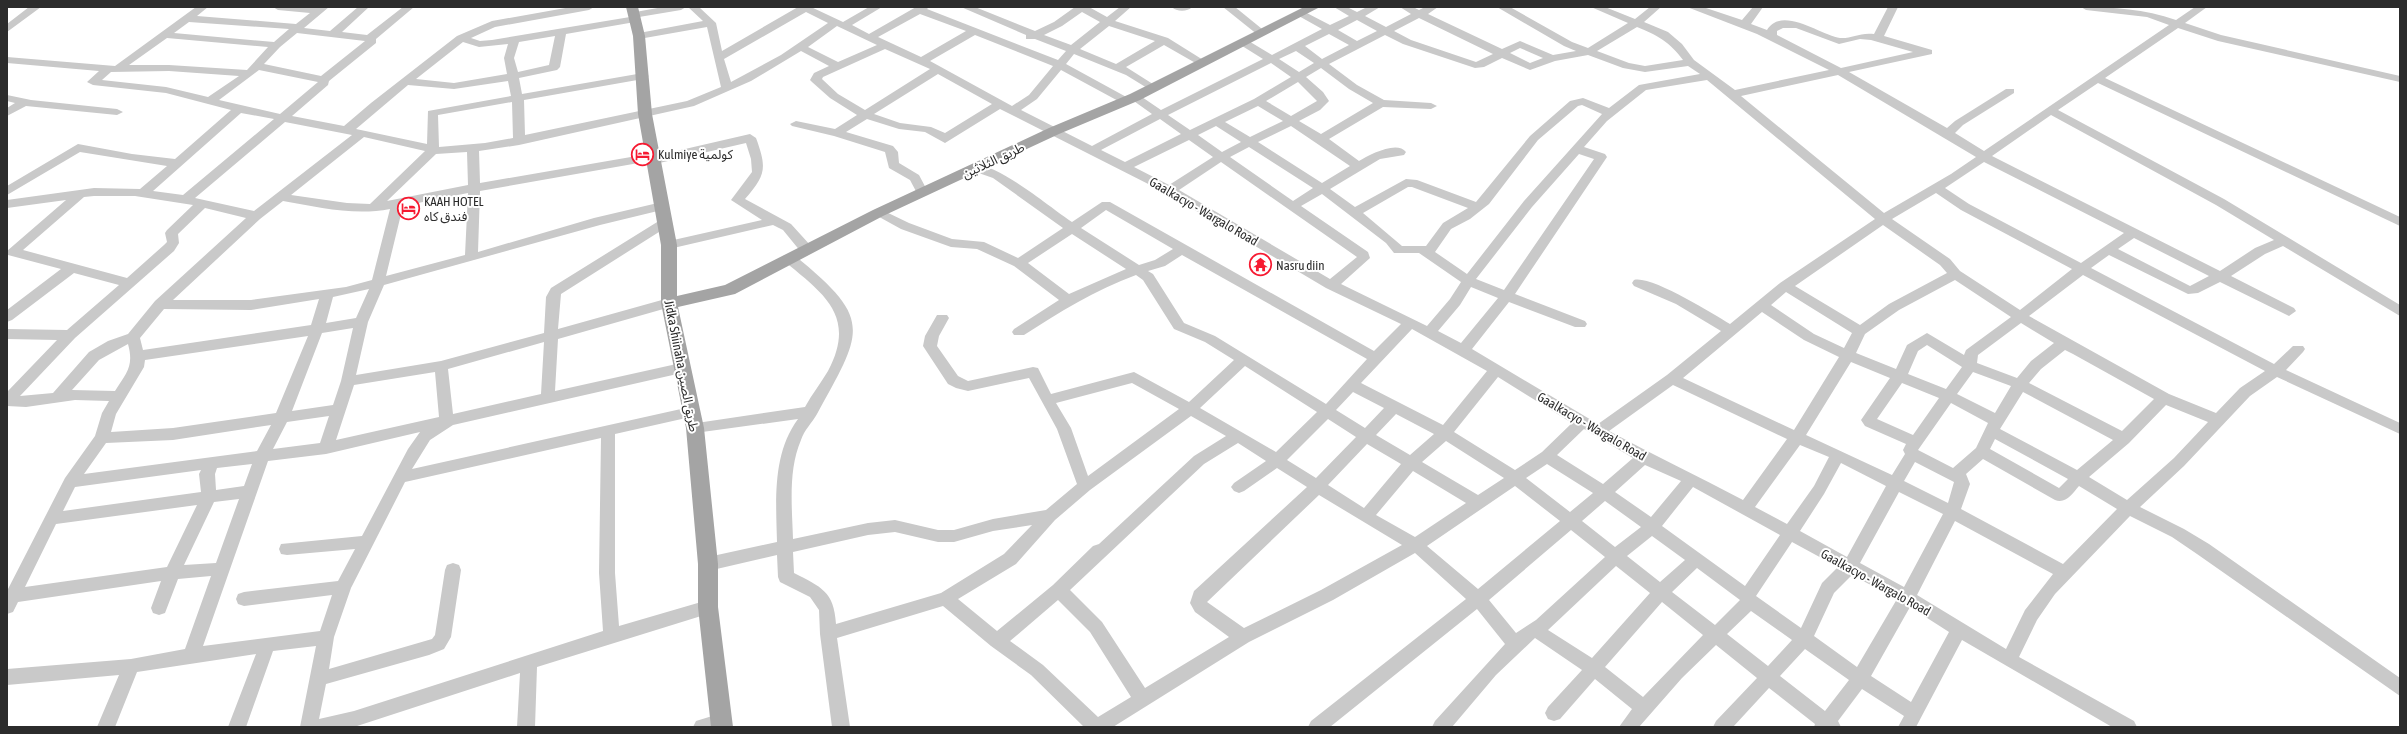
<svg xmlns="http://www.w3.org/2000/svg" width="2407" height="734" viewBox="0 0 2407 734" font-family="'Asap Condensed','Noto Sans Arabic',sans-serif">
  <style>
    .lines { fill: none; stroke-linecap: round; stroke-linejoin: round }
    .minor { fill: #c9c9c9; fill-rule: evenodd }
    .major { fill: #a4a4a4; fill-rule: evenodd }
    .labels { text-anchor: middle; stroke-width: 4; stroke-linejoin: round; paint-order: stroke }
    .poi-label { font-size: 13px; fill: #2c2c2c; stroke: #fff; text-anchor: start }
    .street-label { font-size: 13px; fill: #2c2c2c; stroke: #fff }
  </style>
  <rect width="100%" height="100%" fill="#fff"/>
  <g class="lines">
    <path class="minor" d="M29 7H41L7 32V24Z
      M196 7H208L197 16 296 24 310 13 278 10 273 7H329L304 28 330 31 358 7H369L342 32 367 35 403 7H414L376 39V43L329 81 328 85 292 116 344 126 371 103 457 36 492 21 571 7H594L589 10 495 27 471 38 480 41 492 40 630 17V13L663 7H686L681 10 639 17V21L635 22 566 34 560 67 557 70 519 78 522 94 643 73 649 76 643 79 524 100 525 135 687 101 721 87 707 27 639 39 634 36 639 33 703 21 688 7H699L716 23 722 51 798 7H811L843 22 869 7H882L852 25 869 34 916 7H929L927 9 1058 60 1066 51 1035 39H1026V35L961 7H975L1035 31 1054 22 1075 7H1089L1107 17 1120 7H1131L1115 21 1168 38 1208 63 1203 66 1199 65 1164 45 1126 67 1156 86V90L1152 91 1126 75 1074 54 1066 64 1130 99V103H1122L1061 70 1037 99 1021 110 1092 146 1152 114 1131 99V95H1139L1161 110 1263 59 1239 44V40H1247L1272 55 1322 29 1297 15 1296 13 1301 10 1330 25 1349 16 1334 7H1347L1357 12 1367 7H1380L1365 16 1386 27 1411 14 1400 7H1413L1419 10 1425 7H1438L1428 14 1502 49 1520 41 1553 55 1576 51 1564 46 1497 7H1510L1572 42 1588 48 1628 23 1591 7H1605L1635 19 1650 7H1661L1644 22 1668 32 1682 44 1694 60 1735 90 1829 70 1757 34 1687 7H1703L1742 20 1753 7H1763L1751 24 1767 30C1782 5 1822 36 1840 38 1851 39 1860 32 1874 34L1888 7H1898L1884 36 1932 50V54L1849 72 1947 128 1955 121 2006 89H2014V93L1963 125 1955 133 1984 151 2169 25 2147 17 2086 10 2081 7C2114 7 2144 9 2176 20L2195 7H2207L2185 23 2221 35 2400 76V82L2218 41 2178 28 2105 78 2400 217V226L2098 83 2058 110 2224 199 2400 305V316L2283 246 2265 254 2231 276 2294 308 2296 311 2289 316 2220 282 2198 293 2188 294 2109 255 2091 268 2274 364 2293 346H2303L2305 349 2303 352 2286 370 2400 423V434L2277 377 2250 396 2184 466 2140 507 2184 529 2209 544 2400 678V696L2197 554 2172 537 2130 516 2055 594 2037 620 2019 657 2134 721 2137 727H2112L1962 640 1916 727H1898L1904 716 1862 689 1838 721 1841 727H1814L1815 724 1769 688 1733 727H1713L1716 721 1757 678 1716 645 1682 678 1639 727H1619L1632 709 1595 679 1560 719 1554 721 1548 719 1545 713 1548 707 1582 670 1535 638 1496 675 1452 727H1432L1435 721 1505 644 1477 609 1330 727H1308L1311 721 1466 599 1415 553 1333 600 1249 642 1113 727H1084L1031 675 991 646 943 606 837 638 850 727H832L820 634 819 610 810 597 780 582 778 577 777 555 708 571 702 569 700 564 702 559 708 557 777 542C776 501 772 454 798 419L695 433 690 432 688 428 690 424 805 407C812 394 821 383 828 371 857 316 824 294 784 261L783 258 784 255H794C874 320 863 330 817 414 812 423 804 430 801 440 788 470 792 507 793 539L868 523 895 520 938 530H954L993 519 1046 510 1077 484 1057 429 1029 378 968 391 956 388 948 384 923 346 925 336 937 315H947L949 318 939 336 937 346 958 376 968 381 1033 367 1038 368 1051 394 1134 372 1189 402 1234 360 1205 342 1174 329 1143 280 1136 275C1095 290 1060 312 1024 335H1014L1012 332 1014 329 1059 300 1014 266 977 249 951 247 901 229 872 213 874 210H882L909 223 952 239 984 242 1018 258 1063 228 993 178 973 171 971 168 973 165C994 160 1052 209 1072 222L1102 202H1110L1374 351 1401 324 1326 288 1166 193 1000 109 945 143 925 132 899 129 867 119 846 132 893 146 898 152 899 163 919 175 928 192 922 196 918 195 910 180 889 168 885 152 834 136 792 126 790 124 796 121 835 129 857 115 830 98 812 82 810 80 814 73 829 66 801 51 751 81 694 106 519 145 479 151 480 183 654 153 659 155 750 134 756 138C767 168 766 175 745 199L791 224 811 246 812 249 811 252H801L783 230 773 225 669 249 663 245 669 241 762 220 731 200 752 172 751 159 746 143 655 164 650 161 480 191 478 252 594 218 662 202 668 206 666 209 600 225 384 285 368 322 356 375 441 361 544 333 546 297 551 288 662 219H670L672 222 670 225 561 294 558 329 669 298 676 303 674 306 558 339 555 391 681 363 686 364 688 368 686 372 453 425 430 440 412 469 690 407 695 408 697 412 695 416 615 434V573L619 626 708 600 714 602 716 607 714 612 537 667 535 727H517L520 673 354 727H300L316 646 273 651 246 727H228L256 654 137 672 115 727H97L119 675 7 685V669L131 659 185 649 211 576 178 579 165 613 159 615 153 613 151 608 161 581 18 602 13 612 7 614V591L65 478 95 436 102 413 109 401 75 400 26 407 7 406V392L57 340 7 339V329L67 330 119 285 74 273 12 320 7 322V310L61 269 8 255 7 251 66 200 7 208V200L94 188 140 189 167 166 80 152 7 195V186L78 144 132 154 175 159 231 110 166 93 93 85 87 82 99 71 7 63V57L115 66ZM806 12 828 23 781 55 731 82 724 59ZM1082 12 1100 22 1071 45 1044 35 1062 26ZM920 14 966 31 921 57 878 37ZM1419 18 1493 54 1476 62 1411 40 1394 31ZM1357 20 1377 31 1357 41 1338 30ZM189 22 289 29 274 42 174 33ZM837 26 877 45 838 62 808 47ZM1109 26 1155 41 1116 64 1080 49ZM1637 27C1657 35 1670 42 1683 60L1645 66 1629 63 1597 51ZM1783 28H1796L1839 44 1860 39 1871 40 1913 52 1841 68 1777 35V31ZM297 33 365 41 321 76 264 64 280 47ZM1329 34 1349 45 1322 59 1305 46ZM975 35 1053 66 1029 95 1012 106 930 61ZM1385 35 1403 44 1475 68 1484 67 1502 58 1530 70 1555 61 1588 55 1623 68 1645 72 1688 66 1700 74 1639 85 1609 108 1583 98 1570 101 1530 136 1476 202 1417 180 1406 179 1355 207 1330 189 1380 159 1404 155 1406 152C1397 140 1369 155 1359 161L1329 139 1383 107 1431 109 1437 106 1431 103 1384 100 1357 85 1329 64ZM555 36 549 65 518 72 514 58 519 42ZM167 38 268 47 247 70 169 65H129ZM463 42 479 47 508 44 504 58 507 74 454 83 416 79ZM1520 48 1543 58 1530 63 1510 53ZM885 49 930 69 865 110 838 94 822 79 823 77ZM1296 51 1314 63 1299 72 1279 59ZM1271 63 1291 77 1254 99 1190 130 1168 115ZM1321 68 1349 89 1373 103 1321 134 1299 121 1320 110 1329 101 1323 92 1306 77ZM259 70 318 82 280 114 219 100ZM169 71 239 76 208 97 166 87 102 80 111 72ZM938 74 992 104 945 133 931 127 900 123 874 114ZM1838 75 1976 157 1951 174 1884 213 1741 96ZM1707 80 1875 219 1780 283 1730 324C1713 314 1651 275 1634 280L1632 283 1634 286 1676 304 1721 331 1667 375 1598 424 1472 349 1509 302 1575 327H1585L1587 324 1585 321 1515 294 1607 157 1605 154 1584 147 1607 121 1646 90ZM508 81 511 96 428 111 427 144 356 129 408 85 454 89ZM1298 82 1317 101 1291 116 1266 101ZM512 102 513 138 485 143 439 147 438 115ZM1582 105 1602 114 1524 201 1467 274 1435 252 1451 229 1470 219 1489 204 1538 140 1578 106ZM1258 106 1283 121 1250 137 1225 122ZM241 113 274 119 183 195 153 191ZM2051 115 2216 205 2274 240 2255 248 2220 271 1992 156ZM1160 119 1181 134 1125 162 1101 150ZM285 122 352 135 254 211 195 198ZM1216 126 1241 142 1222 152 1198 135ZM1291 126 1350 166 1322 183 1258 142ZM364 137 425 151 370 204 347 203 291 195ZM1189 140 1213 157 1169 185 1134 167ZM1249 147 1313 188 1293 201 1230 157ZM467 152 468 185 387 201 436 154ZM1579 154 1594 159 1504 290 1476 279 1532 207ZM1221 162 1357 257 1330 279 1179 190ZM1984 162 2124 233 2081 263 1969 204 1945 188ZM1408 187H1412L1468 208 1443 223 1426 246H1402L1363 213ZM468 193 465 255 386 276 403 206ZM1936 193 1961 210 2072 269 2020 310 1960 271 1950 259 1892 219ZM1322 194 1386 243 1394 253H1419L1461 282 1450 299 1427 326 1341 284 1370 258 1368 252 1301 206ZM94 196H135L193 205 167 230 165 233 167 242 164 245 127 278 23 250 84 197ZM283 201C318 207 354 216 390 209L372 280 346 287 251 300H173L260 219ZM205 208 246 218 155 301 128 334 108 341 89 352 53 393 20 396 75 338 174 251 179 243 178 234ZM1106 210 1173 249 1155 260 1139 265 1081 228ZM1883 225 1940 265 1947 273 1889 304 1860 325 1795 286ZM1072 234 1126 269 1069 294 1028 263ZM2134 238 2209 276 2190 286 2118 249ZM1182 255 1367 359 1326 404 1215 336 1184 323 1153 274 1148 271 1165 266ZM2083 275 2265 371 2240 388 2216 413 2169 394 2029 316ZM1955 280 2011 317 1966 350 1964 355 1927 333 1907 345 1896 369 1856 353 1865 334 1899 310ZM1471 287 1498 298 1461 343 1438 331 1460 305ZM369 289 356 318 326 323 333 297ZM1786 292 1852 333 1844 348 1814 334 1771 305ZM319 299 311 325 143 350 140 338 164 309 251 310ZM1762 312 1804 340 1839 357 1794 430 1683 378ZM2021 323 2054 343 2031 361 2017 378 1977 363 1978 355ZM353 328 341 381 333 405 292 411 322 333ZM1412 329 1487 371 1443 425 1361 383ZM308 336 276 413 173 428 111 432 116 414 144 367 145 360ZM544 342 541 394 453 414 448 369ZM128 344C134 366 127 372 115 391L72 390 99 360ZM1927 345 1962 367 1946 389 1908 374 1918 351ZM2065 350 2073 354 2154 399 2122 431 2029 383 2041 369ZM1851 362 1890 378 1861 420 1865 426 1906 444 1903 450 1905 454 1892 475 1806 435ZM1245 366 1317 412 1276 452 1200 408ZM435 372 439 417 336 440 354 385ZM1973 372 2011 386 1995 413 1957 394ZM1498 377 1572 423 1542 452 1515 470 1454 432ZM1132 383 1179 409 1088 476 1071 428 1056 403ZM1902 383 1939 398 1913 435 1877 419ZM1673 385 1787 439 1743 500C1698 476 1653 455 1609 431ZM1353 392 1384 408 1365 428 1336 410ZM2023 392 2113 440 2077 470 2000 429ZM1951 403 1988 423 1976 448 1953 468 1918 450ZM2166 405 2208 422 2174 458 2127 500 2089 477 2129 443ZM1396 414 1434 434 1410 455 1376 435ZM329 416 320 443 273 449 287 422ZM1191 416 1226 436 1194 456 1099 544 1093 546 1053 585 997 631 958 599 1016 564 1055 520 1090 490ZM1328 419 1356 437 1316 478 1287 460ZM271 425 257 451 84 474 106 443 173 440ZM1584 429 1633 458 1603 484 1557 455ZM420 432 408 449 362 536 281 544 279 549 281 554 287 555 355 549 338 581 244 592 238 594 236 599 238 604 244 606 332 595 320 631 203 646 268 461 326 454ZM601 438 599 573 603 631 354 711 319 719 326 684 429 655 444 649 451 637 461 570 459 565 453 563 447 565 445 570 435 635 432 639 329 669 334 637 351 588 405 482ZM1995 439 2068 479 2059 488 1990 449ZM1446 441 1504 478 1478 495 1422 462ZM1238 443 1266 461 1234 483 1231 487 1234 491 1239 493 1244 491 1277 468 1307 487 1194 591 1190 603 1195 612 1229 637 1145 688 1102 622 1070 590 1204 464ZM1367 444 1401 464 1364 508 1328 485ZM1800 445 1829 457 1814 486 1787 524 1755 507ZM1983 459 2055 500C2066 504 2072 494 2079 486L2117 509 2063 564 1961 509 1970 484 1966 474ZM1915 462 1954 482 1948 503 1904 481ZM1841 463 1886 486 1847 557 1800 531 1824 494ZM252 464 244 486 216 490 215 474 217 468ZM1547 464 1593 493 1570 512 1526 478ZM1645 465 1681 481 1651 517 1615 492ZM201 470 199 474 201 492 63 511 75 487ZM1413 471 1466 503 1415 537 1376 515ZM1515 486 1560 521 1478 589 1427 546ZM1693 487 1780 535 1745 586 1662 526ZM1899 492 1943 514 1904 587 1860 563ZM1319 495 1402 545 1321 590 1244 628 1207 602ZM239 499 216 563 184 565 214 502ZM1605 501 1641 527 1615 547 1582 521ZM197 505 167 567 25 587 56 524ZM1955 521 2053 574 2025 610 2006 649 1917 595ZM1032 525 1004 554 941 593 836 624C834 591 821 587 794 573L793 552 868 535 895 532 938 542H954L993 531ZM1571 530 1605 557 1536 620 1516 633 1489 600ZM1652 536 1685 560 1660 582 1627 556ZM1792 542 1838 567 1822 583 1801 628 1756 596ZM1616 566 1650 593 1592 658 1548 630ZM1697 568 1740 600 1715 625 1672 592ZM1852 575 1897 599 1857 667 1814 636 1834 593ZM1058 600 1090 632 1131 697 1098 717 1043 665 1010 641ZM1662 602 1703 635 1643 697 1605 667ZM1910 607 1949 632 1911 702 1871 676ZM1751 611 1792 640 1768 666 1727 634ZM1805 649 1849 680 1825 711 1780 676Z
      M1172 7H1192C1188 12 1176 12 1172 7Z
      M1223 7H1235L1267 33 1262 36 1258 35Z
      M7 95 31 100 117 109 123 112 117 115 26 106 7 116V108L15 103 7 101Z
      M722 713 728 715 731 721 728 727H693L696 721Z"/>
    <path class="major" d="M626 7H638L645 36 652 114 677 245V296L725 285 873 210 1049 128 1130 94 1304 7H1320L1140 100 1059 134 883 216 735 294 678 307 704 428 718 564V607L733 727H711L698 607V564L686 428 661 303V245L638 114 633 36Z"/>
  </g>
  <defs>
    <symbol id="hotel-ring" viewBox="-11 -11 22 22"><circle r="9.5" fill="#fff" stroke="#f61a31" stroke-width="1.5"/><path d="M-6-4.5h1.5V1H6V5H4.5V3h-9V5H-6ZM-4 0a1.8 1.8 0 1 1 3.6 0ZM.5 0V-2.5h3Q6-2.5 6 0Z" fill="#f61a31"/></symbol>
    <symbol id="temple-ring" viewBox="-11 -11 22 22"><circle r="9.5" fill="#fff" stroke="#f61a31" stroke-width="1.5"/><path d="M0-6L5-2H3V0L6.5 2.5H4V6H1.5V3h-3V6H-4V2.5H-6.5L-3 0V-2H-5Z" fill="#f61a31"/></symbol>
  </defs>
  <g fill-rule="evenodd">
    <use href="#hotel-ring" x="630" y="142" width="25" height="25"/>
    <use href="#hotel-ring" x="396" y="196" width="25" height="25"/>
    <use href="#temple-ring" x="1248" y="252" width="25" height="25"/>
  </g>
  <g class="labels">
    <g class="poi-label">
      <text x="658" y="159">Kulmiye كولمية</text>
      <text x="424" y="206">KAAH HOTEL<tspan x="424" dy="15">فندق كاه</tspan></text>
      <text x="1276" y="270">Nasru diin</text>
    </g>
    <g class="street-label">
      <text transform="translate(993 160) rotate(-25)" y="5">طريق الثلاثين</text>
      <text transform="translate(1204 211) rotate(30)" y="5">Gaalkacyo - Wargalo Road</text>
      <text transform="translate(682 366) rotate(79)" y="5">Jidka Shiinaha طريق الصين</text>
      <text transform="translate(1592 426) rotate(30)" y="5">Gaalkacyo - Wargalo Road</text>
      <text transform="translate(1876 582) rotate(29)" y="5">Gaalkacyo - Wargalo Road</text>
    </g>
  </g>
  <rect width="2407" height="734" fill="none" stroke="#2c2c2c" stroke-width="16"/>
</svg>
